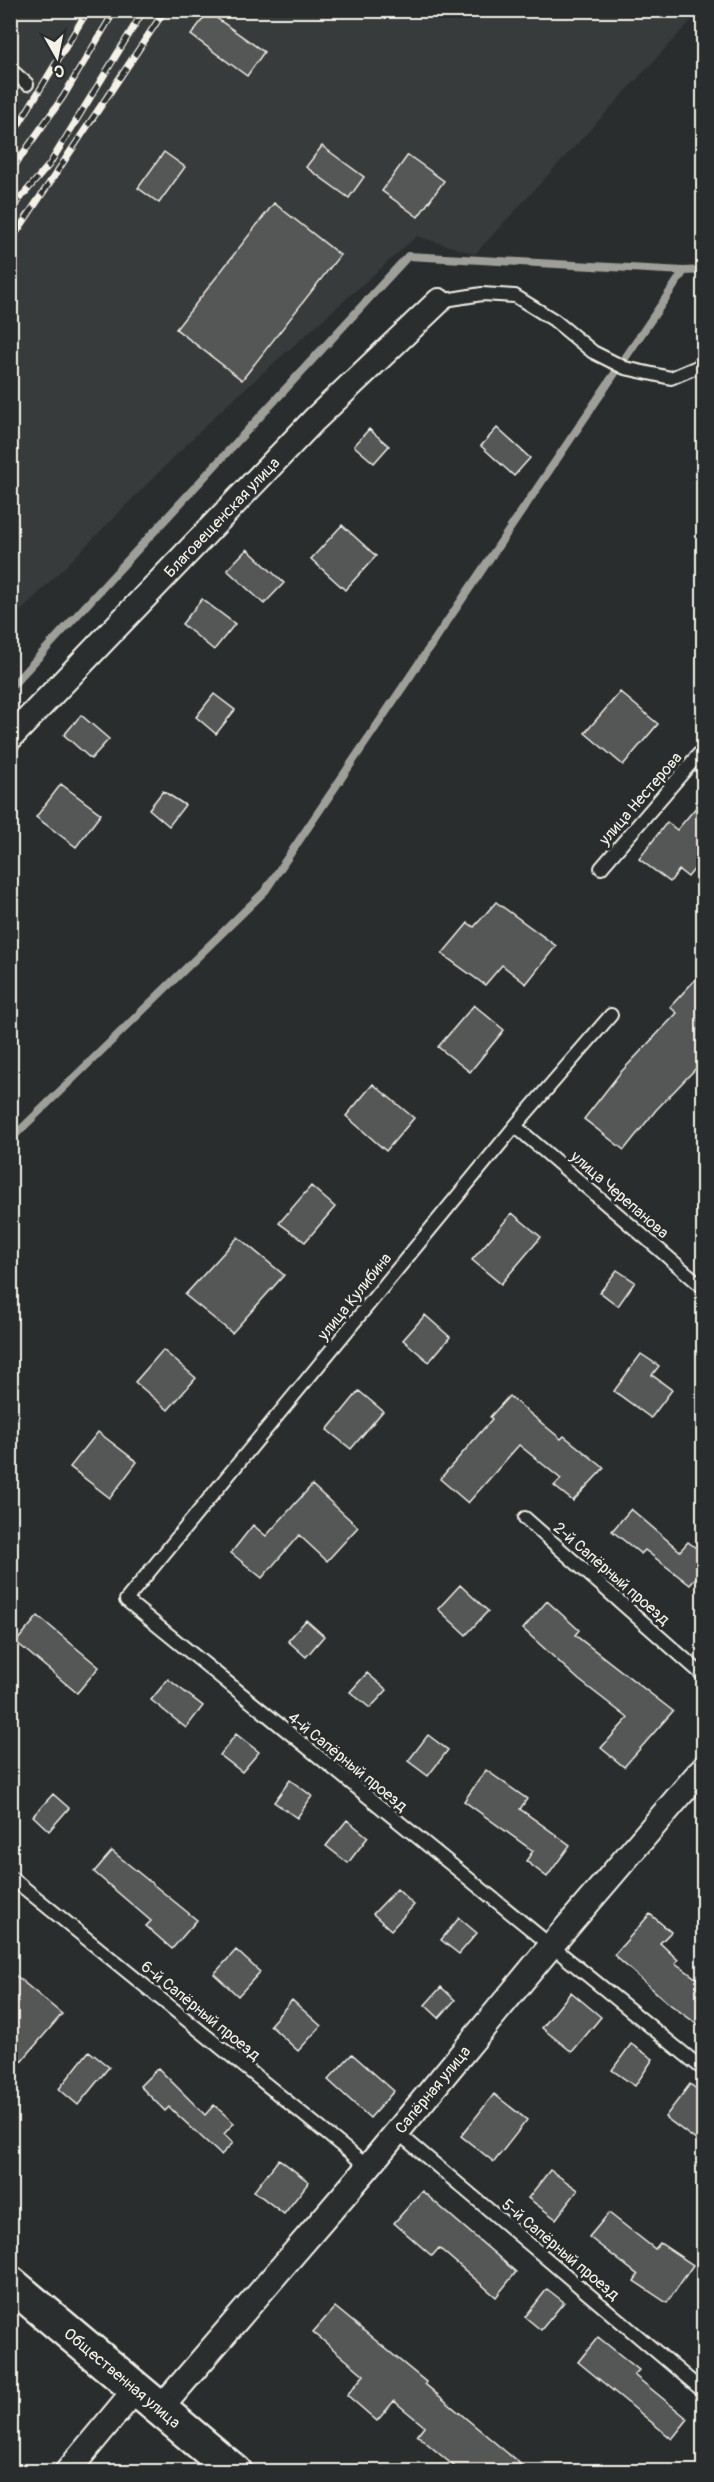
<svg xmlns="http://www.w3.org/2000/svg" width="714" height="2482" viewBox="0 0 714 2482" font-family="Pangolin,sans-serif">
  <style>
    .built { fill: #373a3a }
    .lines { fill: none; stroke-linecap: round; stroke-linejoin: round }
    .stream { stroke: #9f9f9a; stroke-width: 8 }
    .building { fill: #555756; stroke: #f4f1e8; stroke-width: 1.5 }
    .service-casing { stroke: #f4f1e8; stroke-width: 16 }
    .minor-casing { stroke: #f4f1e8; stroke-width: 28 }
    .secondary-casing { stroke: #f4f1e8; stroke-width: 38 }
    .service { stroke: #2a2d2e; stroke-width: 12 }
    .minor { stroke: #2a2d2e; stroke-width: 24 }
    .secondary { stroke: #2a2d2e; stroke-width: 33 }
    .rail-casing { stroke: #f4f1e8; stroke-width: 7 }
    .rail { stroke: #2a2d2e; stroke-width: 4.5; stroke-dasharray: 14; stroke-linecap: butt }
    .labels { text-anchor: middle; stroke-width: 6; stroke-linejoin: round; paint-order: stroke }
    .street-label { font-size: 16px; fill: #f4f1e8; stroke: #2a2d2e }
  </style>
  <rect width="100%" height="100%" fill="#2a2d2e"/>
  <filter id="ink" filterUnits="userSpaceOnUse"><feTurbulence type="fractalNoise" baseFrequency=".0167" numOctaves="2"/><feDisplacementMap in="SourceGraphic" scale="12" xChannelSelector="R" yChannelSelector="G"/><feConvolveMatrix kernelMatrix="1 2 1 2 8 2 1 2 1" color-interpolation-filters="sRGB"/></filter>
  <g filter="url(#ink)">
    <path class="built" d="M11 11H700L475 254 417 236 219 412 11 621Z"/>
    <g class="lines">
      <path class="stream" d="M10 688 408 256 684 271
        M10 1140 265 891 684 271 704 270"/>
    </g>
    <path class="building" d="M208 12 264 52 247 76 191 35Z
      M322 146 364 177 349 198 306 167Z
      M164 152 185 167 159 203 138 188Z
      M408 155 444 181 418 217 382 191Z
      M274 203 340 255 242 380 176 329Z
      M497 428 530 458 514 476 481 446Z
      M369 429 389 446 374 463 354 446Z
      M342 525 376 556 345 590 311 559Z
      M247 549 284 583 264 604 227 570Z
      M202 599 235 624 214 650 182 624Z
      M620 692 658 724 623 765 585 733Z
      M214 694 235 710 216 734 196 717Z
      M81 715 109 739 91 759 64 735Z
      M61 784 101 814 76 847 36 817Z
      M163 791 185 805 169 826 149 809Z
      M704 798V857L688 877 679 870 670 882 639 859 667 822 677 830Z
      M496 902 556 946 526 984 502 965 485 985 442 954 468 923 474 927Z
      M704 970V1060L656 1110 624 1150 584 1119 620 1073 677 1013 670 1007Z
      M474 1005 504 1030 470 1072 438 1047Z
      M373 1084 414 1118 386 1151 346 1116Z
      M311 1186 335 1207 305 1242 279 1223Z
      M512 1213 541 1237 501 1284 472 1260Z
      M238 1237 284 1275 232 1333 185 1295Z
      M617 1270 635 1282 618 1306 600 1292Z
      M425 1315 450 1337 429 1362 403 1340Z
      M163 1350 196 1378 168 1410 135 1382Z
      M641 1354 659 1366 652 1375 672 1390 651 1418 614 1391Z
      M359 1391 383 1411 351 1449 327 1430Z
      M509 1396 561 1439 564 1436 604 1468 573 1501 554 1486 561 1479 519 1445 468 1503 440 1479 492 1419 490 1417Z
      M98 1432 137 1462 110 1498 70 1467Z
      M312 1485 358 1527 327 1561 299 1535 262 1578 231 1553 253 1525 266 1536Z
      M631 1509 680 1551 688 1542 704 1554V1569L690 1585 645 1550 641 1554 612 1531Z
      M460 1585 488 1611 466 1635 438 1609Z
      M547 1601 579 1630 575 1635 673 1711 624 1767 601 1748 628 1718 579 1680 523 1629Z
      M38 1616 99 1667 77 1693 16 1642Z
      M306 1620 324 1636 306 1657 288 1641Z
      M367 1673 387 1690 370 1708 350 1692Z
      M168 1679 203 1706 186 1728 151 1700Z
      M236 1734 259 1752 242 1772 220 1755Z
      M428 1735 448 1750 428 1776 408 1761Z
      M486 1770 527 1799 520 1809 570 1845 547 1877 526 1861 533 1851 464 1801Z
      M290 1780 312 1796 297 1818 274 1802Z
      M53 1794 69 1808 49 1831 33 1816Z
      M347 1820 368 1837 348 1863 326 1846Z
      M112 1851 197 1920 172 1949 146 1926 151 1921 94 1872Z
      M397 1889 414 1905 391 1930 373 1914Z
      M650 1914 671 1932 660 1943 678 1960 675 1963 704 1984V2029L668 2003 614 1955Z
      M459 1918 477 1933 459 1954 441 1940Z
      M236 1950 260 1972 238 1996 214 1974Z
      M10 1971 62 2014 10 2075Z
      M441 1987 455 2000 439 2018 425 2005Z
      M571 1992 601 2017 572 2052 542 2028Z
      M292 2000 321 2026 298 2051 270 2025Z
      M631 2044 653 2059 635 2086 612 2070Z
      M89 2051 109 2067 78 2105 59 2089Z
      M352 2054 394 2091 370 2118 328 2080Z
      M158 2068 205 2115 214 2105 234 2123 224 2134 233 2143 221 2155 169 2107 165 2111 140 2086Z
      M690 2084 704 2095V2146L665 2117Z
      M494 2094 527 2120 494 2162 461 2136Z
      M279 2159 309 2182 284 2214 254 2191Z
      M550 2170 578 2190 556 2219 528 2198Z
      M422 2191 516 2272 496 2297 439 2248 432 2256 394 2223Z
      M609 2213 655 2249 660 2243 693 2265 667 2303 634 2281 638 2275 589 2237Z
      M547 2289 564 2302 541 2330 525 2317Z
      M335 2307 426 2382 425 2384 530 2472H461L417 2435 424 2426 394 2401 377 2421 347 2395 364 2375 313 2332Z
      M598 2337 639 2370 634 2375 688 2419 672 2439 578 2362Z"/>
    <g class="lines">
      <defs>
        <path id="service" d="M10 69 27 84
          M439 301 482 294 515 296 554 320 593 352 625 368 671 378 704 364
          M601 868 704 748
          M611 1015 515 1126 126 1600 704 2070
          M515 1126 704 1288
          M525 1518 704 1676
          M13 1879 368 2167
          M397 2132 704 2392"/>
        <g id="minor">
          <path id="s1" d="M10 738 314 420 439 301"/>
          <path id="s2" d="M160 2409 368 2167 550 1947 704 1767"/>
          <path d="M67 2472 136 2389"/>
        </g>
        <g id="secondary">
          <path id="s3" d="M10 2283 235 2472"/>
        </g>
      </defs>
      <use href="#service" class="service-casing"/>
      <use href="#minor" class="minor-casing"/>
      <use href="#secondary" class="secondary-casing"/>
      <use href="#service" class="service"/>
      <use href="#minor" class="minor"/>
      <use href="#secondary" class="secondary"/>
      <defs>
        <path id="rail" d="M10 139 88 10
          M10 172 63 97 115 10
          M10 210 49 165 144 10
          M10 242 165 10"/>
      </defs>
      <use href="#rail" class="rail-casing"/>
      <use href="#rail" class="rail"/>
    </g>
  </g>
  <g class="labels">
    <g class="street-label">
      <text dy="6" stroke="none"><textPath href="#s1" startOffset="306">Благовещенская улица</textPath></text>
      <text transform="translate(640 798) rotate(-49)" y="6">улица Нестерова</text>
      <text transform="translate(620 1194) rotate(41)" y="6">улица Черепанова</text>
      <text transform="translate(354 1296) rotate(-51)" y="6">улица Кулибина</text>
      <text transform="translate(612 1573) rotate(41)" y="6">2-й Сапёрный проезд</text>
      <text transform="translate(348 1761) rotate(39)" y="6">4-й Сапёрный проезд</text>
      <text transform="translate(201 2010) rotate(39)" y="6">6-й Сапёрный проезд</text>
      <text dy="6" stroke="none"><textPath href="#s2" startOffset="420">Сапёрная улица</textPath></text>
      <text transform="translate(561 2249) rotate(40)" y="6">5-й Сапёрный проезд</text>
      <text dy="6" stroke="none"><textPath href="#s3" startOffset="147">Общественная улица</textPath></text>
    </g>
  </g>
  <rect width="714" height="2482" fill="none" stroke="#2a2d2e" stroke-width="36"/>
  <rect x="18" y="18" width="678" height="2446" fill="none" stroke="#f4f1e8" stroke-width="2" filter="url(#ink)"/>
  <g transform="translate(57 57) rotate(171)" stroke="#2a2d2e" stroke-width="4.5" paint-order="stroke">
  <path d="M0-4.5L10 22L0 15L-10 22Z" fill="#f4f1e8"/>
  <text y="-9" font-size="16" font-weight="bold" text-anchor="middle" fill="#f4f1e8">С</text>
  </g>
</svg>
